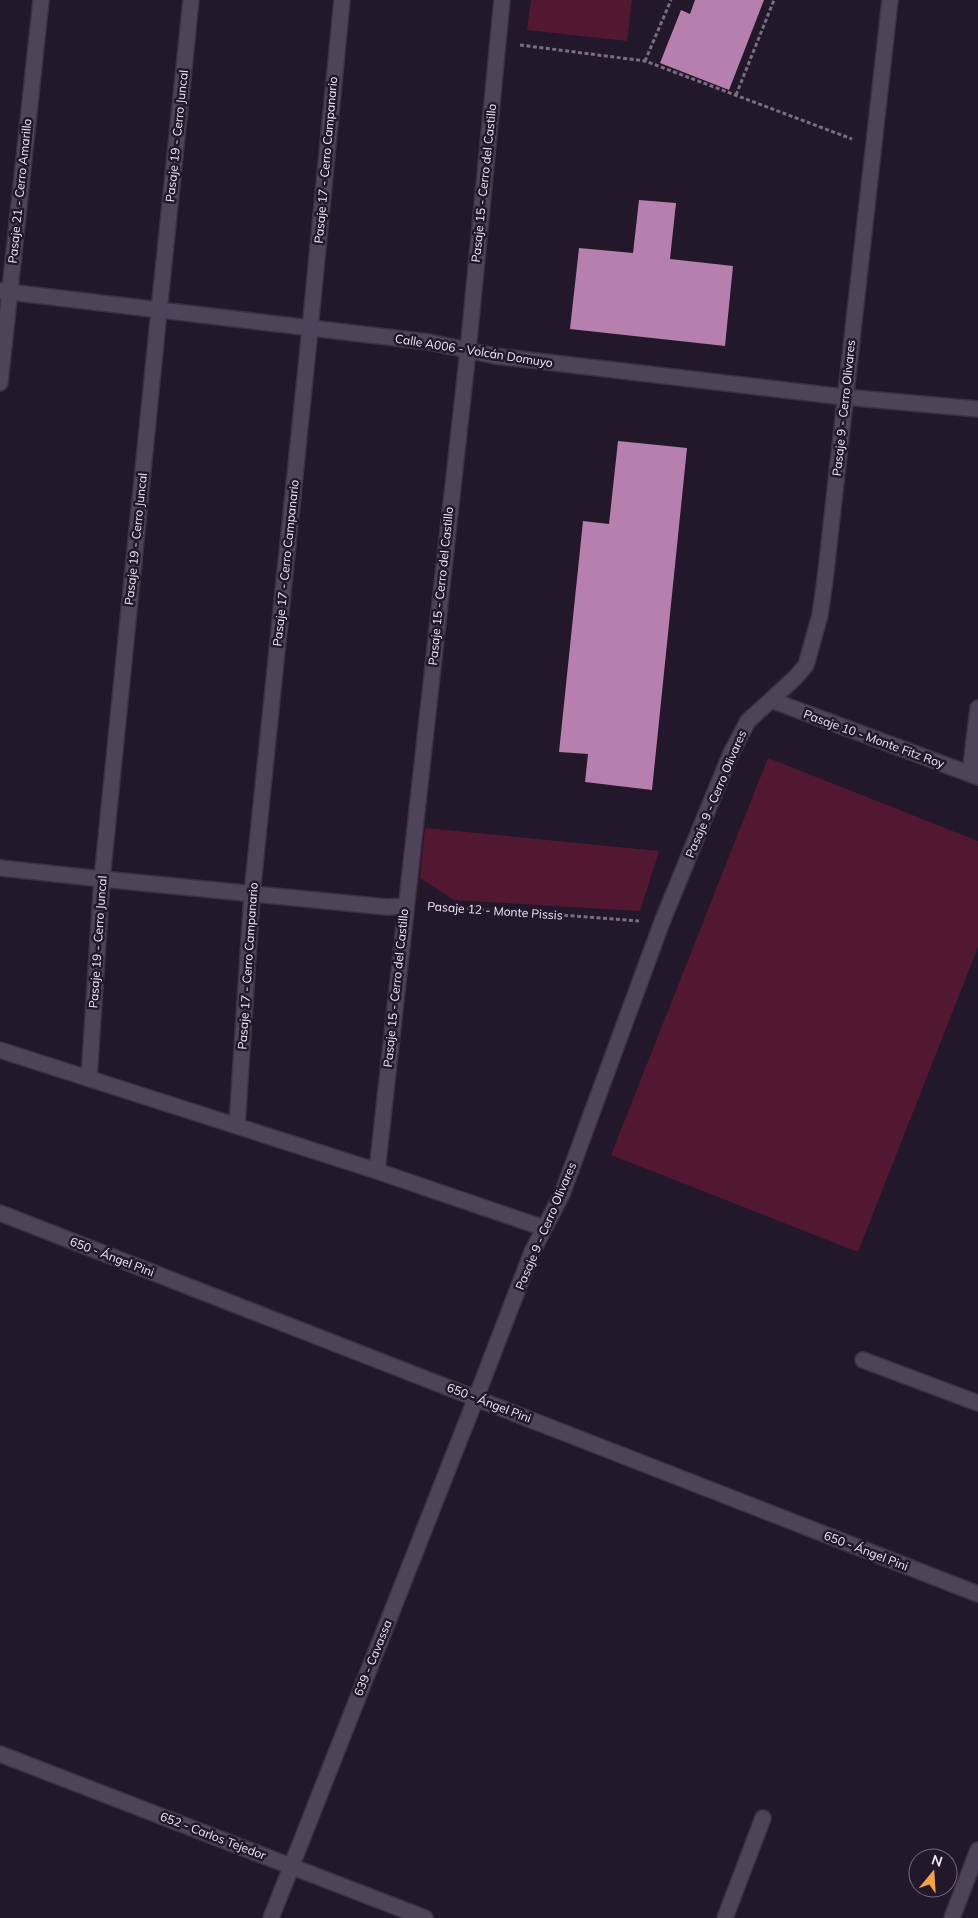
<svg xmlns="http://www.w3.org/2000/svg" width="978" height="1918" viewBox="0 0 978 1918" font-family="Mulish,sans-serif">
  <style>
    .green { fill: #521832 }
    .building { fill: #b67fad }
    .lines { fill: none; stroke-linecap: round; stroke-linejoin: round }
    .minor-casing { stroke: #3a3141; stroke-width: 18 }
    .path { stroke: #796f81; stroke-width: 3; stroke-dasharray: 4 2.5; stroke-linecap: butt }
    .minor { stroke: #4f4359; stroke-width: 15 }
    .labels { text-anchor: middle; stroke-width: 5; stroke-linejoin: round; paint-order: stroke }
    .street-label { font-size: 12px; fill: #f2ebf9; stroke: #23172b }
  </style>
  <rect width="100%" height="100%" fill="#23172b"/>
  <path class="green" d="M531 0H632L627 41 527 30Z
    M768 758 978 841V947L858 1252 611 1155Z
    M425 828 659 851 640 911 454 900 420 878Z"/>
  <path class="building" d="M695 0H764L729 90 660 63 681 10 690 14Z
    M639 200 676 203 670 259 733 266 725 346 570 329 579 248 633 253Z
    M618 441 687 448 652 790 585 782 588 754 559 752 583 521 609 524Z"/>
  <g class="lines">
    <defs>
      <path id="minor" d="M0 291 429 342 495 356 844 397 978 409
        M0 383 41 0
        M771 700 978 777
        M970 774 978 708
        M0 868 102 879 387 907 405 906
        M0 1050 377 1171 544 1228
        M89 1078 102 879 159 311 191 0
        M237 1126 252 894 310 329 342 0
        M377 1171 468 351 502 0
        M0 1213 978 1594
        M863 1360 978 1403
        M0 1754 425 1918
        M271 1918 476 1398 532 1252 562 1194 662 922 731 753 748 721 795 678 806 665 820 615 825 580 890 0
        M725 1918 763 1818
        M952 1918 978 1850"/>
    </defs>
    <use href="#minor" class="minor-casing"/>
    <path class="path" d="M520 45 645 61 852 139
      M645 61 671 0
      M736 95 774 0
      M428 905 639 921"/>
    <use href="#minor" class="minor"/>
  </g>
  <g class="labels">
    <g class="street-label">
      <text transform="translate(177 136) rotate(-84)" y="4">Pasaje 19 - Cerro Juncal</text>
      <text transform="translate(326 160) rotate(-85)" y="4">Pasaje 17 - Cerro Campanario</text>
      <text transform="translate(484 183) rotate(-84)" y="4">Pasaje 15 - Cerro del Castillo</text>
      <text transform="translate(20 191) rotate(-84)" y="4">Pasaje 21 - Cerro Amarillo</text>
      <text transform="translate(474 351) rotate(9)" y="4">Calle A006 - Volcán Domuyo</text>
      <text transform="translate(844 408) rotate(-84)" y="4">Pasaje 9 - Cerro Olivares</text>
      <text transform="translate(136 539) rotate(-84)" y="4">Pasaje 19 - Cerro Juncal</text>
      <text transform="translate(286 563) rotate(-84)" y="4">Pasaje 17 - Cerro Campanario</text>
      <text transform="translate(441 586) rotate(-84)" y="4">Pasaje 15 - Cerro del Castillo</text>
      <text transform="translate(874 739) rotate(20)" y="4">Pasaje 10 - Monte Fitz Roy</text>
      <text transform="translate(716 794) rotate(-67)" y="4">Pasaje 9 - Cerro Olivares</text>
      <text transform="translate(495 911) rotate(4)" y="4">Pasaje 12 - Monte Pissis</text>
      <text transform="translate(98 942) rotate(-86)" y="4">Pasaje 19 - Cerro Juncal</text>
      <text transform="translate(248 966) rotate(-86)" y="4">Pasaje 17 - Cerro Campanario</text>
      <text transform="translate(396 988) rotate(-84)" y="4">Pasaje 15 - Cerro del Castillo</text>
      <text transform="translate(546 1226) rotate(-67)" y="4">Pasaje 9 - Cerro Olivares</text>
      <text transform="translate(112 1257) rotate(21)" y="4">650 - Ángel Pini</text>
      <text transform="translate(489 1403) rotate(21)" y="4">650 - Ángel Pini</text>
      <text transform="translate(866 1551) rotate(21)" y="4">650 - Ángel Pini</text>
      <text transform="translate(373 1658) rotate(-68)" y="4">639 - Cavassa</text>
      <text transform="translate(213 1836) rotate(21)" y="4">652 - Carlos Tejedor</text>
    </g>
  </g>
  <g transform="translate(933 1873) rotate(18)"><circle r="24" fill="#23172b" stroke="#766c7d"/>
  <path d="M0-4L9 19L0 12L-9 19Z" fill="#f5a346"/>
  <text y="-8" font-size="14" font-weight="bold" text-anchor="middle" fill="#f2ebf9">N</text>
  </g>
</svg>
